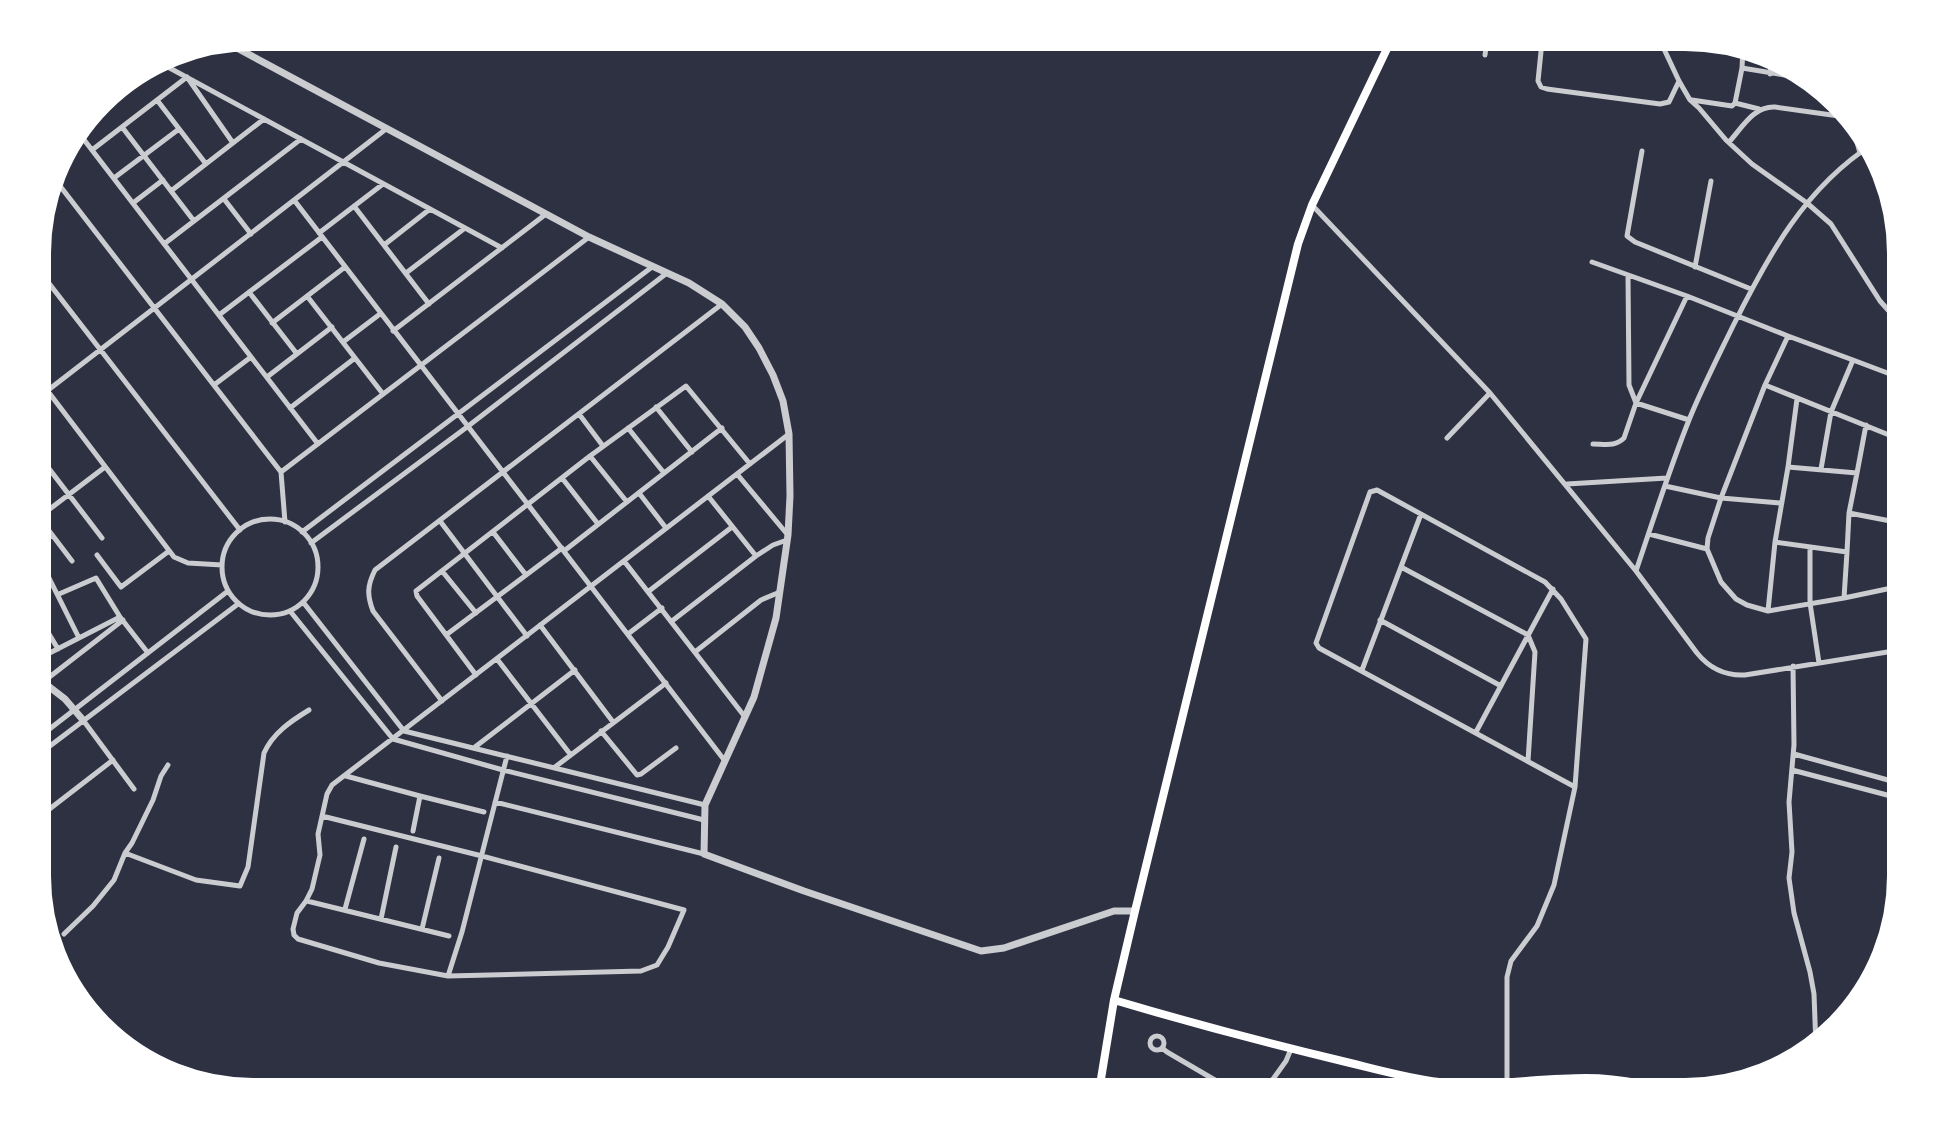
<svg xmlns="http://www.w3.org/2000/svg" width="1938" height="1129" viewBox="0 0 1938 1129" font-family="'DejaVu Sans',sans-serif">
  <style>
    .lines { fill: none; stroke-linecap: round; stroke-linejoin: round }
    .minor { stroke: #caccd0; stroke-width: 5 }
    .tertiary { stroke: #caccd0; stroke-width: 7 }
    .secondary { stroke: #fff; stroke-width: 8 }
    .rim { fill: none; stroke: #fff; stroke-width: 10 }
  </style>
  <rect width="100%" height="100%" fill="#2d3142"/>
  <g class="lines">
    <path class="minor" d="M1543 32 1538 81 1541 87 1547 89 1660 104 1669 102 1679 81
      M1656 32 1679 81 1690 100 1699 108 1726 140 1752 164 1807 203 1831 224 1880 301 1905 329
      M1485 55 1488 32
      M153 59 502 248
      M1742 68 1743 48
      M1770 74 1772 56
      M157 100 206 164
      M1692 100 1732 106 1735 103 1742 68 1815 80
      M1735 103 1759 109
      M122 127 194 221
      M75 128 318 444
      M1856 132 1857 119
      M1729 142C1742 128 1753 106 1775 107L1846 117 1852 124 1860 153
      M92 150 187 77 233 143
      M1642 151 1627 236 1635 242 1751 289
      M50 173 281 472 285 522
      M114 178 179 129
      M171 191 264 119
      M224 199 251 234
      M294 200C437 388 582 574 725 761
      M133 203 163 180
      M1312 205 1490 393 1636 571 1697 653C1710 669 1725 676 1745 675L1906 649
      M354 206 429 304
      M319 233 383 184
      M164 244 301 139
      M384 245 430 209
      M1592 262 1687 296 1788 336 1765 385 1721 498 1708 538 1707 549 1721 582 1736 599 1747 605 1768 611 1844 598 1906 585
      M34 264 240 530
      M1695 267 1711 181
      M406 273 465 228
      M249 292 297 354
      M307 296 383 394
      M1687 296 1636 403 1689 420
      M219 315 322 237
      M272 323 345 267
      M393 331 546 214
      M1788 336 1853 360 1831 412 1821 469
      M343 342 380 314
      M1853 360 1906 380
      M34 373 174 557 188 563 222 565
      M267 377 332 327
      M214 385 251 357
      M1765 385 1904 441 1899 469 1906 475
      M34 401 386 129
      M656 407 692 452
      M290 408 355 358
      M579 414 603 446
      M628 428 664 473
      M1447 438 1490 393
      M1593 444C1605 444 1615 447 1624 438L1636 403 1629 385 1628 275
      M34 449 102 538
      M590 456 627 502
      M1788 467 1857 473 1849 513 1847 552 1775 542Z
      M1788 467 1797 399
      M281 472 589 237
      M1857 473 1866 425
      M737 474 787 534
      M562 478 598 524
      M1567 484 1667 478
      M1665 486 1721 498 1780 503
      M639 493 666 528
      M708 496 756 556
      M34 511 72 561
      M1849 513 1906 524
      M222 567a48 48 0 1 1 96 0a48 48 0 1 1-96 0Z
      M34 521 105 467
      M440 521 527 636
      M302 532 652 267
      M493 532 526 575
      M1649 534 1707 549
      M311 543 467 427 667 273
      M1810 548V603L1819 663
      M34 549 52 535
      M564 551 722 428
      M97 555 121 587 169 551
      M624 561 745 717
      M1401 567 1528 635 1535 652 1528 761
      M442 571 476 613
      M1636 571C1653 521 1669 470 1689 420 1702 388 1718 357 1733 326 1768 256 1805 187 1873 144
      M34 580 38 586 49 578 79 638
      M649 591 732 527
      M59 594 96 578 120 617 148 653
      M1844 598 1847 552
      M303 602 404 731 705 805
      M34 609 58 649
      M290 611 393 739 503 770 704 820
      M1768 611 1775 542
      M1380 620 1501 686
      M672 621 756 556 773 545 787 540
      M540 625 613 722
      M628 634 662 608
      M446 635 562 548
      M695 652 761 600 780 592
      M497 659 570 754
      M34 661 120 617
      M1793 666 1794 745 1789 802 1792 852 1789 878 1794 913 1810 972 1814 994 1816 1047
      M1362 670 1421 514
      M476 675 417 596 416 591 590 456 686 386 750 464
      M43 682 123 620
      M442 701 373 611C367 595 367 586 375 570L722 304
      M83 720 134 789
      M601 731 637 775 641 774 676 748
      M1476 732 1553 589
      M34 741 228 591
      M475 747 575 670
      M1794 754 1906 785
      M34 758 238 604
      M555 767 666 683
      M1792 770 1906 800
      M346 776 420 796 484 812
      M495 802 704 854
      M322 816 482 856 684 910 668 947 657 965 641 971 448 976 379 963 298 939 294 935 293 929 297 913 306 901 312 889 320 855 318 834 327 794 332 785 789 434
      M34 821 113 760
      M413 831 420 796
      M125 853 196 880 240 886 248 867 264 753C273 733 291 721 309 710
      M307 901 449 936
      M345 909 364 839
      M381 919 396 847
      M422 929 439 858
      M64 934 93 906 114 880 125 853 132 843 153 800 161 776 168 765
      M448 976 462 932 507 756
      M1150 1043a7 7 0 1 1 14 0a7 7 0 1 1-14 0Z
      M1162 1048 1167 1052 1244 1097
      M1507 1081V977L1511 961 1537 926 1554 885 1575 787 1586 639 1561 599 1545 582 1377 490 1370 492 1316 643 1319 648 1575 787
      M1519 1082 1520 1097
      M1260 1097 1286 1061 1291 1049
      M1412 1097 1425 1080"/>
    <path class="tertiary" d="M220 39 589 237 689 283 722 304 745 327 759 348 773 375 783 401 789 434 790 496 788 535 776 618 754 697 705 805 704 854 804 891 981 951 1004 948 1114 911H1135
      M34 675 65 699 83 720"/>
    <path class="secondary" d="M1114 1000C1188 1022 1263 1042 1338 1060 1372 1068 1405 1078 1439 1082 1488 1087 1537 1078 1586 1078 1623 1078 1658 1087 1693 1097
      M1098 1097 1114 1000 1135 911 1298 244 1312 205 1395 32"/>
  </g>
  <path d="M0 0H1938V1129H0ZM253 46H1685A207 207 0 0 1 1892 253V876A207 207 0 0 1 1685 1083H253A207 207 0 0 1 46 876V253A207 207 0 0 1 253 46Z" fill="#fff" fill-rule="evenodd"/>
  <path class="rim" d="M253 46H1685A207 207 0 0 1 1892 253V876A207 207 0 0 1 1685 1083H253A207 207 0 0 1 46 876V253A207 207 0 0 1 253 46Z"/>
</svg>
